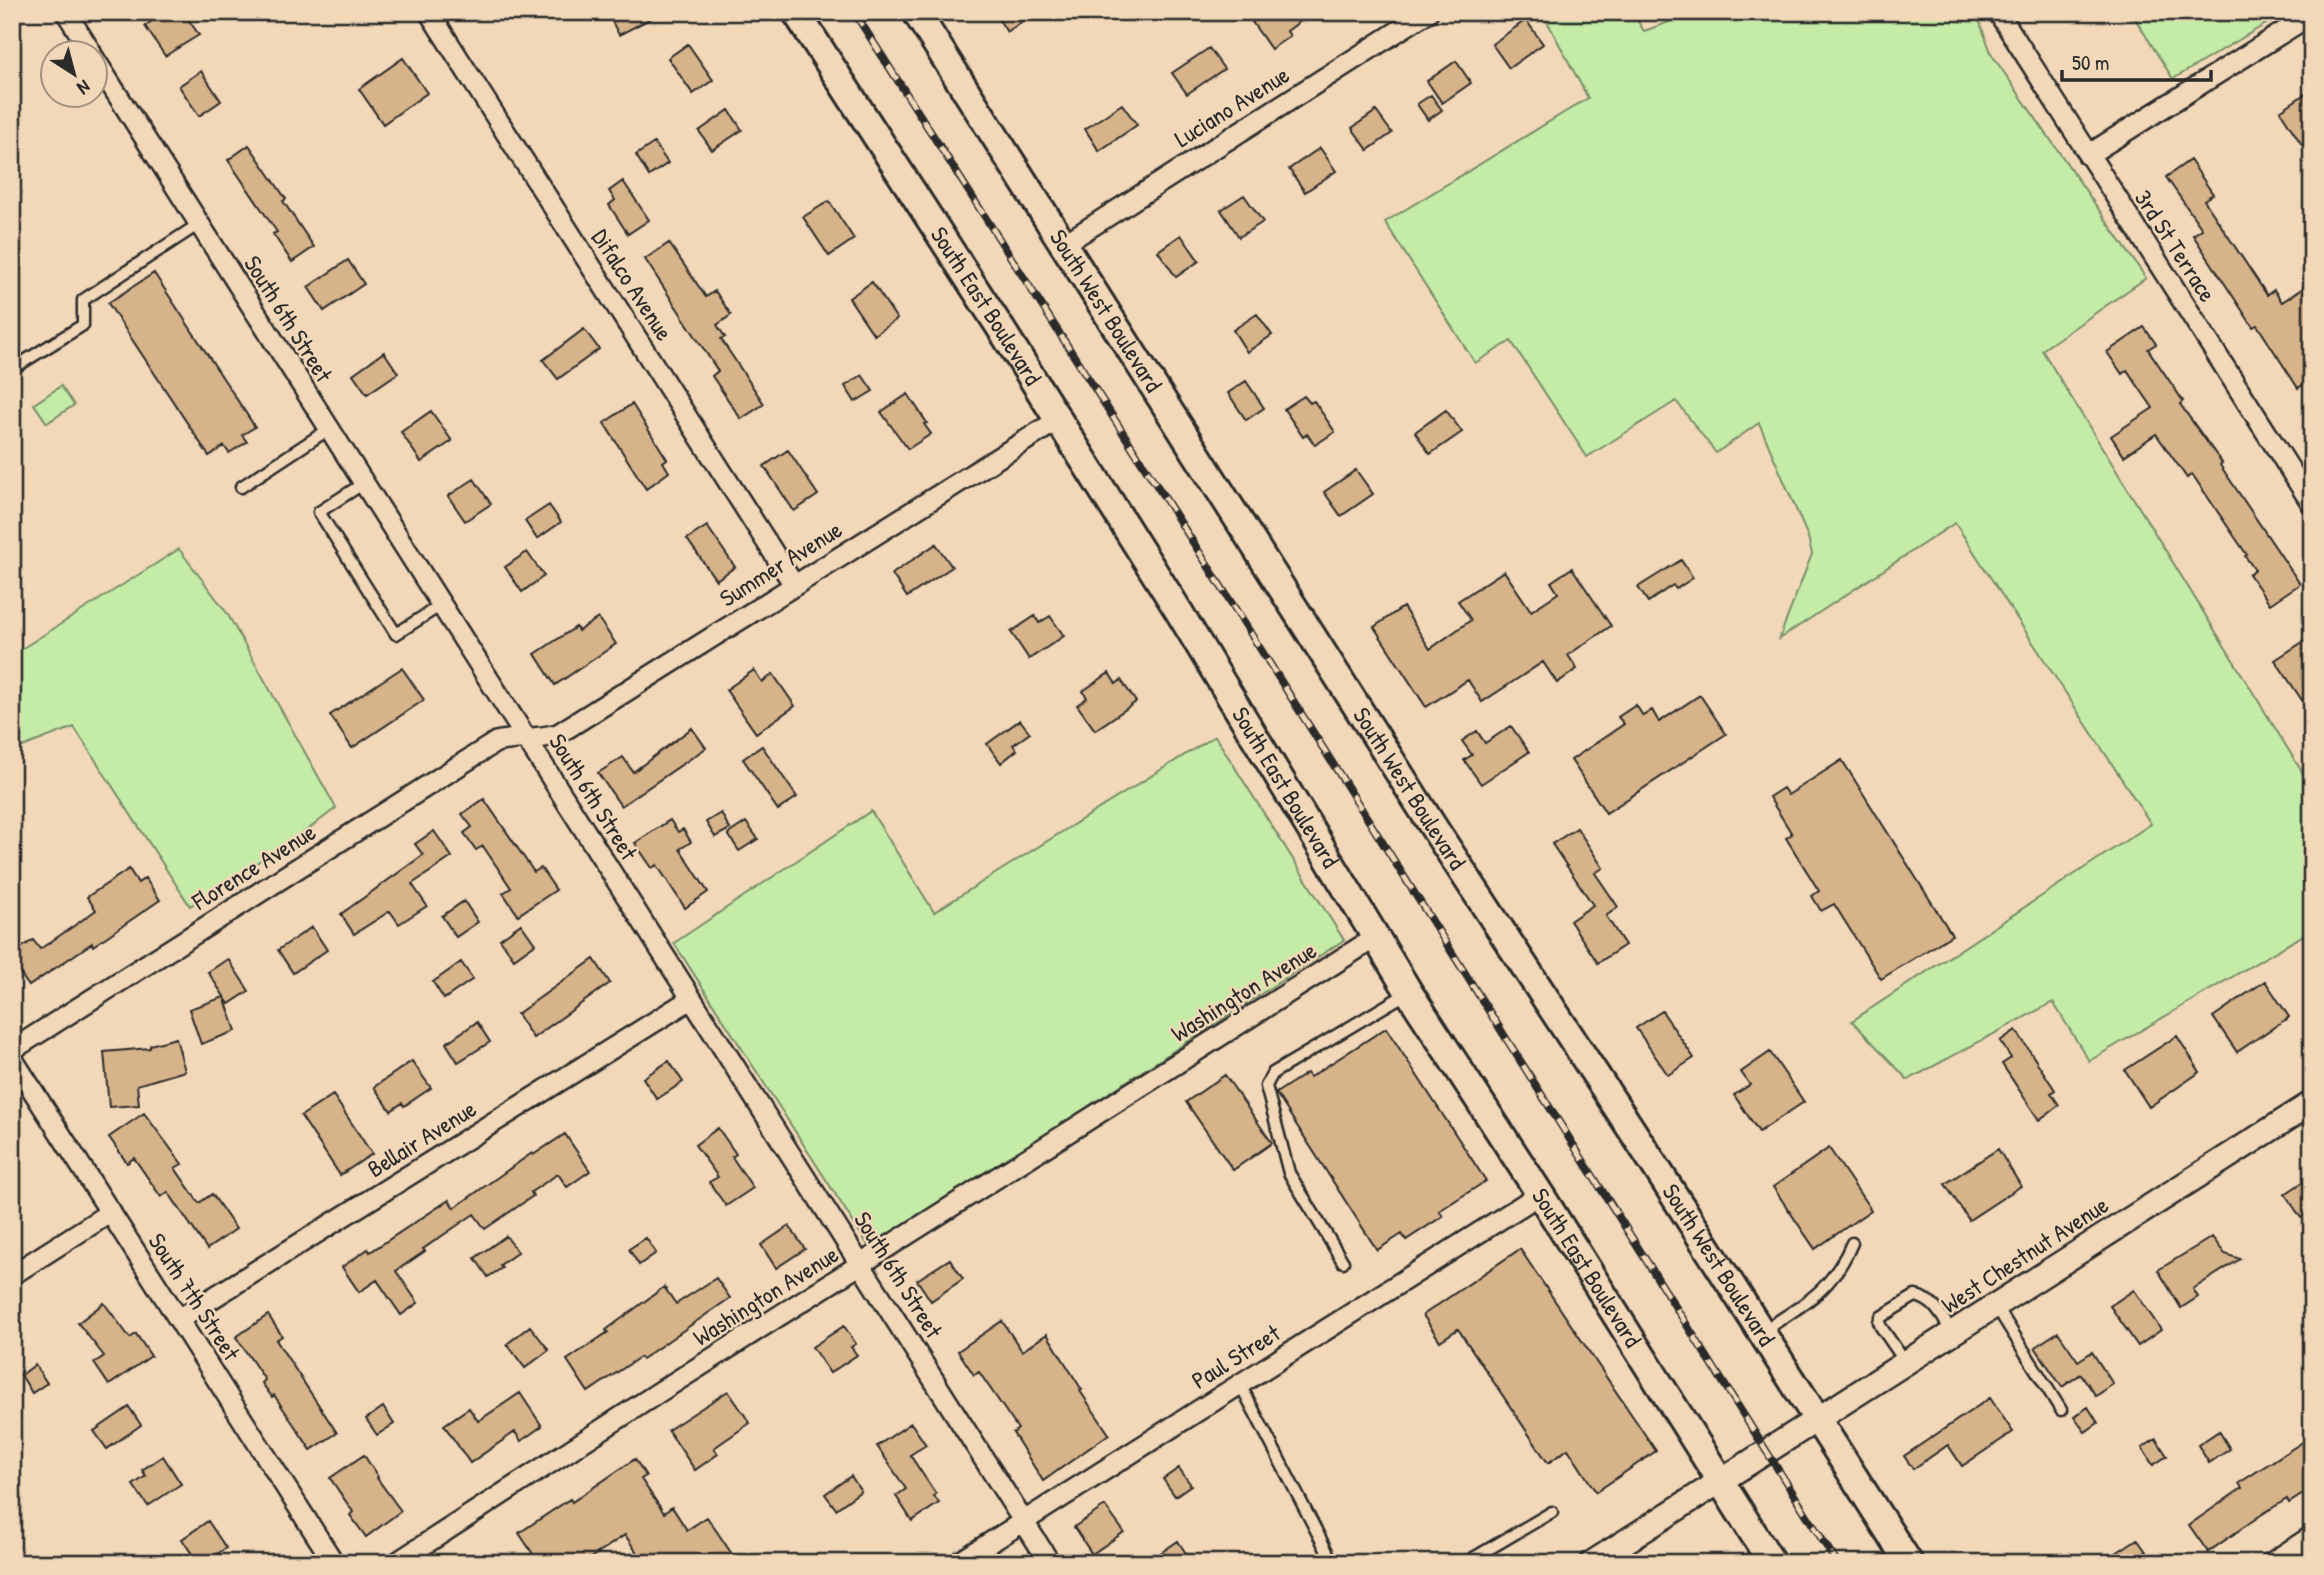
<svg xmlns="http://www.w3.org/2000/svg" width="2324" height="1575" viewBox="0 0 2324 1575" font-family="'Patrick Hand',sans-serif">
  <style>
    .green { fill: #c4eca7; stroke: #788c69; stroke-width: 2 }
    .building { fill: #d7b389; stroke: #2b2b2b; stroke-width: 2 }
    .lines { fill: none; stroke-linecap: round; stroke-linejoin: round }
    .service-casing { stroke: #2b2b2b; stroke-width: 15 }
    .minor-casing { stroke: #2b2b2b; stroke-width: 24 }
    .tertiary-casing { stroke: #2b2b2b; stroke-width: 28 }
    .secondary-casing { stroke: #2b2b2b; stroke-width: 32 }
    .service { stroke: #f2d8b9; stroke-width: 10 }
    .minor { stroke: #f2d8b9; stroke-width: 19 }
    .tertiary { stroke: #f2d8b9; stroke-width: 23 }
    .secondary { stroke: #f2d8b9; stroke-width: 26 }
    .rail-casing { stroke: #2b2b2b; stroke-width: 8 }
    .rail { stroke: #f2d8b9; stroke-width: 5; stroke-dasharray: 16; stroke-linecap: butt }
    .labels { text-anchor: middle; stroke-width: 5; stroke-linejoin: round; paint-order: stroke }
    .street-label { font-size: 24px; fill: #2b2b2b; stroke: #f2d8b9 }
  </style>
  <rect width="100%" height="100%" fill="#f2d8b9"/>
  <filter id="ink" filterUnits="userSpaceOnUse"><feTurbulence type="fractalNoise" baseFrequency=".0143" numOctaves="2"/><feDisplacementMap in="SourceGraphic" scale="14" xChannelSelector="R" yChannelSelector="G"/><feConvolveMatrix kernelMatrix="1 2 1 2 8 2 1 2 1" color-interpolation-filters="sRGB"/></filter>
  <g filter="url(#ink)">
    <path class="green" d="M1542 12H1632L1644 31 1697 12H1976L1992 55 2146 278 2042 350 2312 788V930L2089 1061 2053 1002 1908 1080 1852 1021 2151 824 1955 523 1779 639 1812 554 1808 537 1759 423 1716 453 1676 401 1587 457 1511 341 1475 363 1385 222 1588 98Z
      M2131 12H2272L2274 19 2173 79Z
      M61 386 74 405 47 423 34 404Z
      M179 549 227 613 336 808 310 828 190 906 74 727 12 751V655Z
      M1215 736 1344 940 870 1248 674 943 871 811 934 912Z"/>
    <path class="building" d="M165 12H168L173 20 184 13 199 35 165 56 145 26Z
      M607 12H663L619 35Z
      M994 12H1036L1007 32Z
      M1267 12H1313L1287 31 1290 36 1271 49 1252 22Z
      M1526 20 1543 44 1509 68 1492 44Z
      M688 44 713 80 693 94 668 58Z
      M1209 48 1224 69 1187 94 1172 73Z
      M403 58 427 93 383 124 359 89Z
      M1456 61 1471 83 1442 103 1427 81Z
      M201 71 221 101 199 116 179 86Z
      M2305 94 2312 105V139L2302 145 2280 111Z
      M1431 95 1442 110 1428 120 1417 104Z
      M1122 104 1137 125 1099 151 1085 129Z
      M729 110 742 130 712 150 699 131Z
      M1376 111 1392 133 1368 150 1352 128Z
      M654 143 668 163 649 176 636 155Z
      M249 145 286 199 283 201 314 247 292 262 273 234 277 232 228 160Z
      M1320 148 1336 171 1305 192 1289 169Z
      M2190 160 2213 194 2204 200 2267 295 2274 290 2282 302 2312 282V379L2298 388 2257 325 2253 327 2193 235 2202 229 2166 177Z
      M623 181 649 220 628 234 609 205 615 200 609 191Z
      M1244 195 1263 222 1239 237 1221 210Z
      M829 201 854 239 829 256 803 217Z
      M1181 235 1199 261 1176 277 1158 251Z
      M669 243 706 297 715 291 731 315 717 325 725 337 721 339 764 404 741 419 712 376 718 371 645 259Z
      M348 260 364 284 324 311 308 287Z
      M154 273 255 427 242 435 247 442 229 453 224 446 209 456 108 303Z
      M872 282 897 319 874 335 849 298Z
      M1257 314 1272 335 1247 352 1233 330Z
      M2144 327 2156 344 2148 349 2183 401 2180 404 2222 463 2220 465 2300 584 2270 604 2249 574 2255 570 2245 556 2247 555 2192 474 2187 478 2156 434 2124 456 2111 436 2153 408 2127 370 2122 374 2107 352Z
      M584 329 599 349 558 379 543 360Z
      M384 352 398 373 367 394 353 374Z
      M862 375 873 391 855 402 845 386Z
      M1246 381 1264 408 1246 420 1228 393Z
      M908 394 927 423 924 424 931 434 908 449 881 412Z
      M1304 396 1310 403 1314 401 1335 432 1315 445 1307 434 1303 437 1284 409Z
      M632 404 667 459 663 462 669 472 646 489 604 423Z
      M1446 410 1462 432 1430 454 1415 432Z
      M431 411 452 441 421 462 401 432Z
      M788 450 818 495 794 511 764 466Z
      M1356 470 1373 494 1341 516 1324 492Z
      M474 479 491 504 465 521 448 496Z
      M549 505 561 522 537 539 525 521Z
      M707 526 735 567 716 580 687 539Z
      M936 544 952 567 907 597 892 574Z
      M527 552 544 576 522 592 505 567Z
      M1681 560 1693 578 1676 589 1673 585 1648 602 1638 587Z
      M1572 568 1611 626 1568 655 1577 669 1557 683 1543 662 1482 702 1468 680 1426 707 1374 627 1403 607 1430 649 1471 620 1458 601 1504 571 1531 611 1558 593 1551 582Z
      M1035 616 1039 623 1050 616 1064 636 1029 659 1011 632Z
      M598 618 616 644 555 685 535 654 576 627 578 631Z
      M2312 636V715L2275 660Z
      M402 668 424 700 352 748 330 715Z
      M754 670 762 682 773 674 795 706 756 733 726 690Z
      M1109 673 1116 684 1121 680 1136 702 1095 730 1077 705 1087 698 1083 691Z
      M1700 695 1726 734 1606 813 1571 760 1624 724 1618 717 1636 705 1643 716 1652 710 1659 722Z
      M1020 720 1030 733 1013 745 1017 750 1001 763 987 744Z
      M1511 726 1529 752 1481 784 1464 760 1472 755 1462 741 1477 731 1485 743Z
      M692 728 706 748 621 806 598 773 623 757 633 772Z
      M762 746 797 797 778 810 743 759Z
      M1842 760 1952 935 1881 979 1834 904 1821 911 1812 896 1819 891 1786 838 1792 834 1769 797 1783 788 1788 795Z
      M484 799 534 872 541 868 556 890 518 915 503 893 511 888 483 846 476 850 464 833 472 827 462 814Z
      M721 813 730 829 715 837 706 822Z
      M670 820 678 832 683 829 691 842 680 849 708 892 685 908 657 865 652 868 635 843Z
      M746 822 758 839 739 851 728 834Z
      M1577 828 1603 868 1595 873 1618 907 1606 916 1625 945 1598 963 1570 921 1593 905 1552 844Z
      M434 831 452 857 412 884 427 906 399 924 390 911 354 934 341 914 423 855 415 844Z
      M129 869 138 883 145 878 160 900 93 946 92 943 29 986 12 962V954L33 940 40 949 78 923 96 910 87 897Z
      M464 901 478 922 456 937 442 916Z
      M521 924 535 944 514 959 500 939Z
      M312 927 327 950 293 973 278 950Z
      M228 959 249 991 229 1004 208 972Z
      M594 959 610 983 533 1038 517 1014Z
      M461 962 473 979 444 999 433 982Z
      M2265 981 2289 1017 2237 1052 2213 1017Z
      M224 997 236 1031 201 1044 189 1009Z
      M1662 1011 1694 1058 1668 1075 1636 1028Z
      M477 1022 490 1042 458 1062 446 1043Z
      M1386 1028 1486 1181 1439 1211 1443 1216 1406 1240 1402 1234 1377 1250 1276 1093 1307 1073 1310 1077Z
      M2016 1030 2055 1090 2051 1093 2059 1105 2039 1120 2002 1064 2011 1058 2000 1041Z
      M2177 1036 2200 1072 2149 1107 2125 1070Z
      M176 1038 185 1071 137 1085 139 1105 109 1107 104 1052 150 1048V1045Z
      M1770 1052 1804 1102 1759 1132 1734 1095 1750 1085 1741 1072Z
      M412 1061 431 1088 404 1106 402 1103 391 1111 374 1087Z
      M669 1061 683 1082 657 1099 643 1078Z
      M1225 1075 1272 1143 1233 1170 1186 1102Z
      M333 1095 372 1154 340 1175 301 1116Z
      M144 1113 182 1164 175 1168 199 1203 212 1194 236 1229 207 1249 168 1192 161 1197 134 1158 127 1163 109 1137Z
      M718 1128 736 1154 732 1157 753 1188 726 1206 709 1182 718 1177 695 1145Z
      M565 1134 590 1171 567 1187 558 1174 531 1192 533 1196 485 1229 474 1214 423 1249 425 1251 396 1271 418 1303 401 1315 377 1280 359 1292 342 1267 368 1249 370 1252 449 1200 454 1208 532 1153 533 1155Z
      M1829 1148 1871 1210 1815 1249 1773 1187Z
      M1998 1149 2021 1186 1969 1220 1945 1184Z
      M2312 1176V1211L2301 1218 2285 1194Z
      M789 1226 805 1249 776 1268 761 1245Z
      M506 1236 518 1252 500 1265 502 1268 488 1277 475 1258Z
      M2212 1237 2225 1254 2240 1259 2193 1289 2198 1297 2181 1308 2158 1270Z
      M646 1238 656 1253 639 1265 629 1249Z
      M1520 1249 1656 1451 1596 1492 1568 1449 1548 1463 1458 1329 1440 1341 1423 1315Z
      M950 1259 963 1279 931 1301 917 1280Z
      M716 1278 730 1298 642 1359 640 1357 588 1392 567 1360 608 1332 606 1330 664 1287 676 1304Z
      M2134 1290 2161 1330 2138 1346 2110 1306Z
      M104 1303 130 1338 136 1334 151 1356 109 1385 94 1363 104 1356 78 1323Z
      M268 1315 282 1336 276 1340 337 1433 311 1450 274 1395 272 1397 262 1383 265 1380 236 1337Z
      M1002 1321 1022 1351 1047 1334 1082 1390 1080 1391 1109 1434 1043 1481 1013 1433 1018 1429 979 1372 974 1375 958 1351Z
      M530 1326 549 1350 525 1368 507 1344Z
      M844 1326 856 1344 851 1347 857 1355 830 1373 812 1347Z
      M2058 1332 2078 1361 2092 1352 2113 1384 2096 1396 2081 1374 2062 1387 2035 1347Z
      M35 1365 47 1383 32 1393 21 1375Z
      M728 1391 750 1423 714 1448 718 1454 695 1470 668 1430Z
      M520 1393 542 1426 521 1441 515 1432 470 1463 444 1425 469 1408 478 1421Z
      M1990 1398 2013 1432 1962 1466 1948 1445 1913 1469 1904 1456Z
      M129 1407 141 1425 107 1449 94 1431Z
      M383 1407 394 1424 377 1435 366 1419Z
      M2088 1407 2098 1423 2085 1432 2074 1417Z
      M911 1423 926 1445 910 1455 936 1494 934 1496 939 1503 912 1521 896 1496 906 1489 877 1446Z
      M2219 1431 2230 1449 2209 1463 2198 1445Z
      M2312 1436V1488L2289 1503 2287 1499 2261 1515 2208 1552 2189 1525 2242 1488 2239 1483Z
      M2156 1439 2167 1456 2153 1465 2142 1448Z
      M364 1455 378 1477 377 1478 401 1511 366 1537 350 1515 353 1512 330 1478Z
      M163 1456 181 1484 148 1506 133 1485 146 1476 142 1470Z
      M635 1459 646 1476 641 1479 664 1513 672 1507 687 1530 707 1517 738 1563H644L625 1535 583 1563H539L519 1533 570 1499 572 1502Z
      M1179 1468 1191 1485 1175 1496 1163 1479Z
      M851 1476 861 1491 836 1509 825 1494Z
      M1105 1506 1124 1532 1092 1554 1074 1527Z
      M208 1521 226 1548 204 1563H198L182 1539Z
      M2137 1539 2154 1563H2101Z
      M1178 1541 1192 1563H1146Z"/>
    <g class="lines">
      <defs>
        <path id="service" d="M12 369 83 325V300L199 224
          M364 483 319 512 396 634 441 605
          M241 487 329 429
          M1343 1262 1289 1173 1266 1086 1273 1073 1409 992
          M1996 1306 2061 1410
          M1763 1331C1805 1303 1831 1292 1852 1243
          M1906 1363 1881 1327 1879 1322 1881 1317 1915 1296C1934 1299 1942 1317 1952 1332
          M1240 1384 1333 1563
          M1465 1563 1552 1512"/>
        <path id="minor" d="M66 12 91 52
          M429 12 794 585
          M1998 12 2312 504
          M94 58 1050 1563
          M2088 155 2312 14
          M1064 244 1428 12
          M12 1050 496 742C517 737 537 740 558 734L1058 420
          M12 1058 334 1563
          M12 1275 111 1212
          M179 1319 691 999
          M396 1563 664 1389 1376 937
          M958 1563 1540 1194
          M2271 1563 2312 1536"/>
        <path id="tertiary" d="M1592 1563 2312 1103"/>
        <g id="secondary">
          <path id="s1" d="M796 12 1003 332 1178 610 1410 994 1540 1194 1772 1563"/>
          <path id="s2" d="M916 12 1434 828 1652 1161 1909 1563"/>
        </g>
      </defs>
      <use href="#service" class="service-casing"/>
      <use href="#minor" class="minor-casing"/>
      <use href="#tertiary" class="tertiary-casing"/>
      <use href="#secondary" class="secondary-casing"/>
      <use href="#service" class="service"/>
      <use href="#minor" class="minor"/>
      <use href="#tertiary" class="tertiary"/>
      <use href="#secondary" class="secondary"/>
      <defs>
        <path id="rail" d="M854 12 1205 561 1837 1563"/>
      </defs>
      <use href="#rail" class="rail-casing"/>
      <use href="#rail" class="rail"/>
    </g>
  </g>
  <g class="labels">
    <g class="street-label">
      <text transform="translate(1232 107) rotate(-32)" y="8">Luciano Avenue</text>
      <text transform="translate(2175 246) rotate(57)" y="8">3rd St Terrace</text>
      <text transform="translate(632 285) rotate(57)" y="8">Difalco Avenue</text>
      <text dy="8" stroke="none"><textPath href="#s1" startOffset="350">South East Boulevard</textPath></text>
      <text dy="8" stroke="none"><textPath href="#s2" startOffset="354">South West Boulevard</textPath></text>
      <text transform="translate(288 319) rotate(58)" y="8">South 6th Street</text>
      <text transform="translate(781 564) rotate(-32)" y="8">Summer Avenue</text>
      <text dy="8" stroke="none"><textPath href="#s1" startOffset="917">South East Boulevard</textPath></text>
      <text dy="8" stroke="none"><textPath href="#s2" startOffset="920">South West Boulevard</textPath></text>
      <text transform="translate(593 797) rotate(58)" y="8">South 6th Street</text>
      <text transform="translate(254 867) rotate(-32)" y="8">Florence Avenue</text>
      <text transform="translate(1244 992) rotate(-32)" y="8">Washington Avenue</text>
      <text transform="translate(422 1139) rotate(-32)" y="8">Bellair Avenue</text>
      <text transform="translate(2025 1255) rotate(-33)" y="8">West Chestnut Avenue</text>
      <text dy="8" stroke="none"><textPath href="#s2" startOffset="1488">South West Boulevard</textPath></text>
      <text dy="8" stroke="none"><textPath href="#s1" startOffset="1484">South East Boulevard</textPath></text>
      <text transform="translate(898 1275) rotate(58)" y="8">South 6th Street</text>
      <text transform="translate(766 1296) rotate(-32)" y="8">Washington Avenue</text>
      <text transform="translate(194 1297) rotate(57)" y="8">South 7th Street</text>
      <text transform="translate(1236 1357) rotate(-32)" y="8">Paul Street</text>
    </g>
  </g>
  <rect width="2324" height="1575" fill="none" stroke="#f2d8b9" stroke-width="42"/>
  <rect x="21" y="21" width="2282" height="1533" fill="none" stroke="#2b2b2b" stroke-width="2.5" filter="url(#ink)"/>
  <g transform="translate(74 74) rotate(144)"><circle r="33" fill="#f2d8b9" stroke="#a29380" stroke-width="2"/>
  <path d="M0-5L12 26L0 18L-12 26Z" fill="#2b2b2b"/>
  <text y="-10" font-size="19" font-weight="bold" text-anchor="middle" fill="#2b2b2b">N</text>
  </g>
  <path d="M2062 70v10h149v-10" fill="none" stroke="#2b2b2b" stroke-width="3.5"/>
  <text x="2072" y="70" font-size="21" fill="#2b2b2b" stroke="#f2d8b9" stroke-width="5" paint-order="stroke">50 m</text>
</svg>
